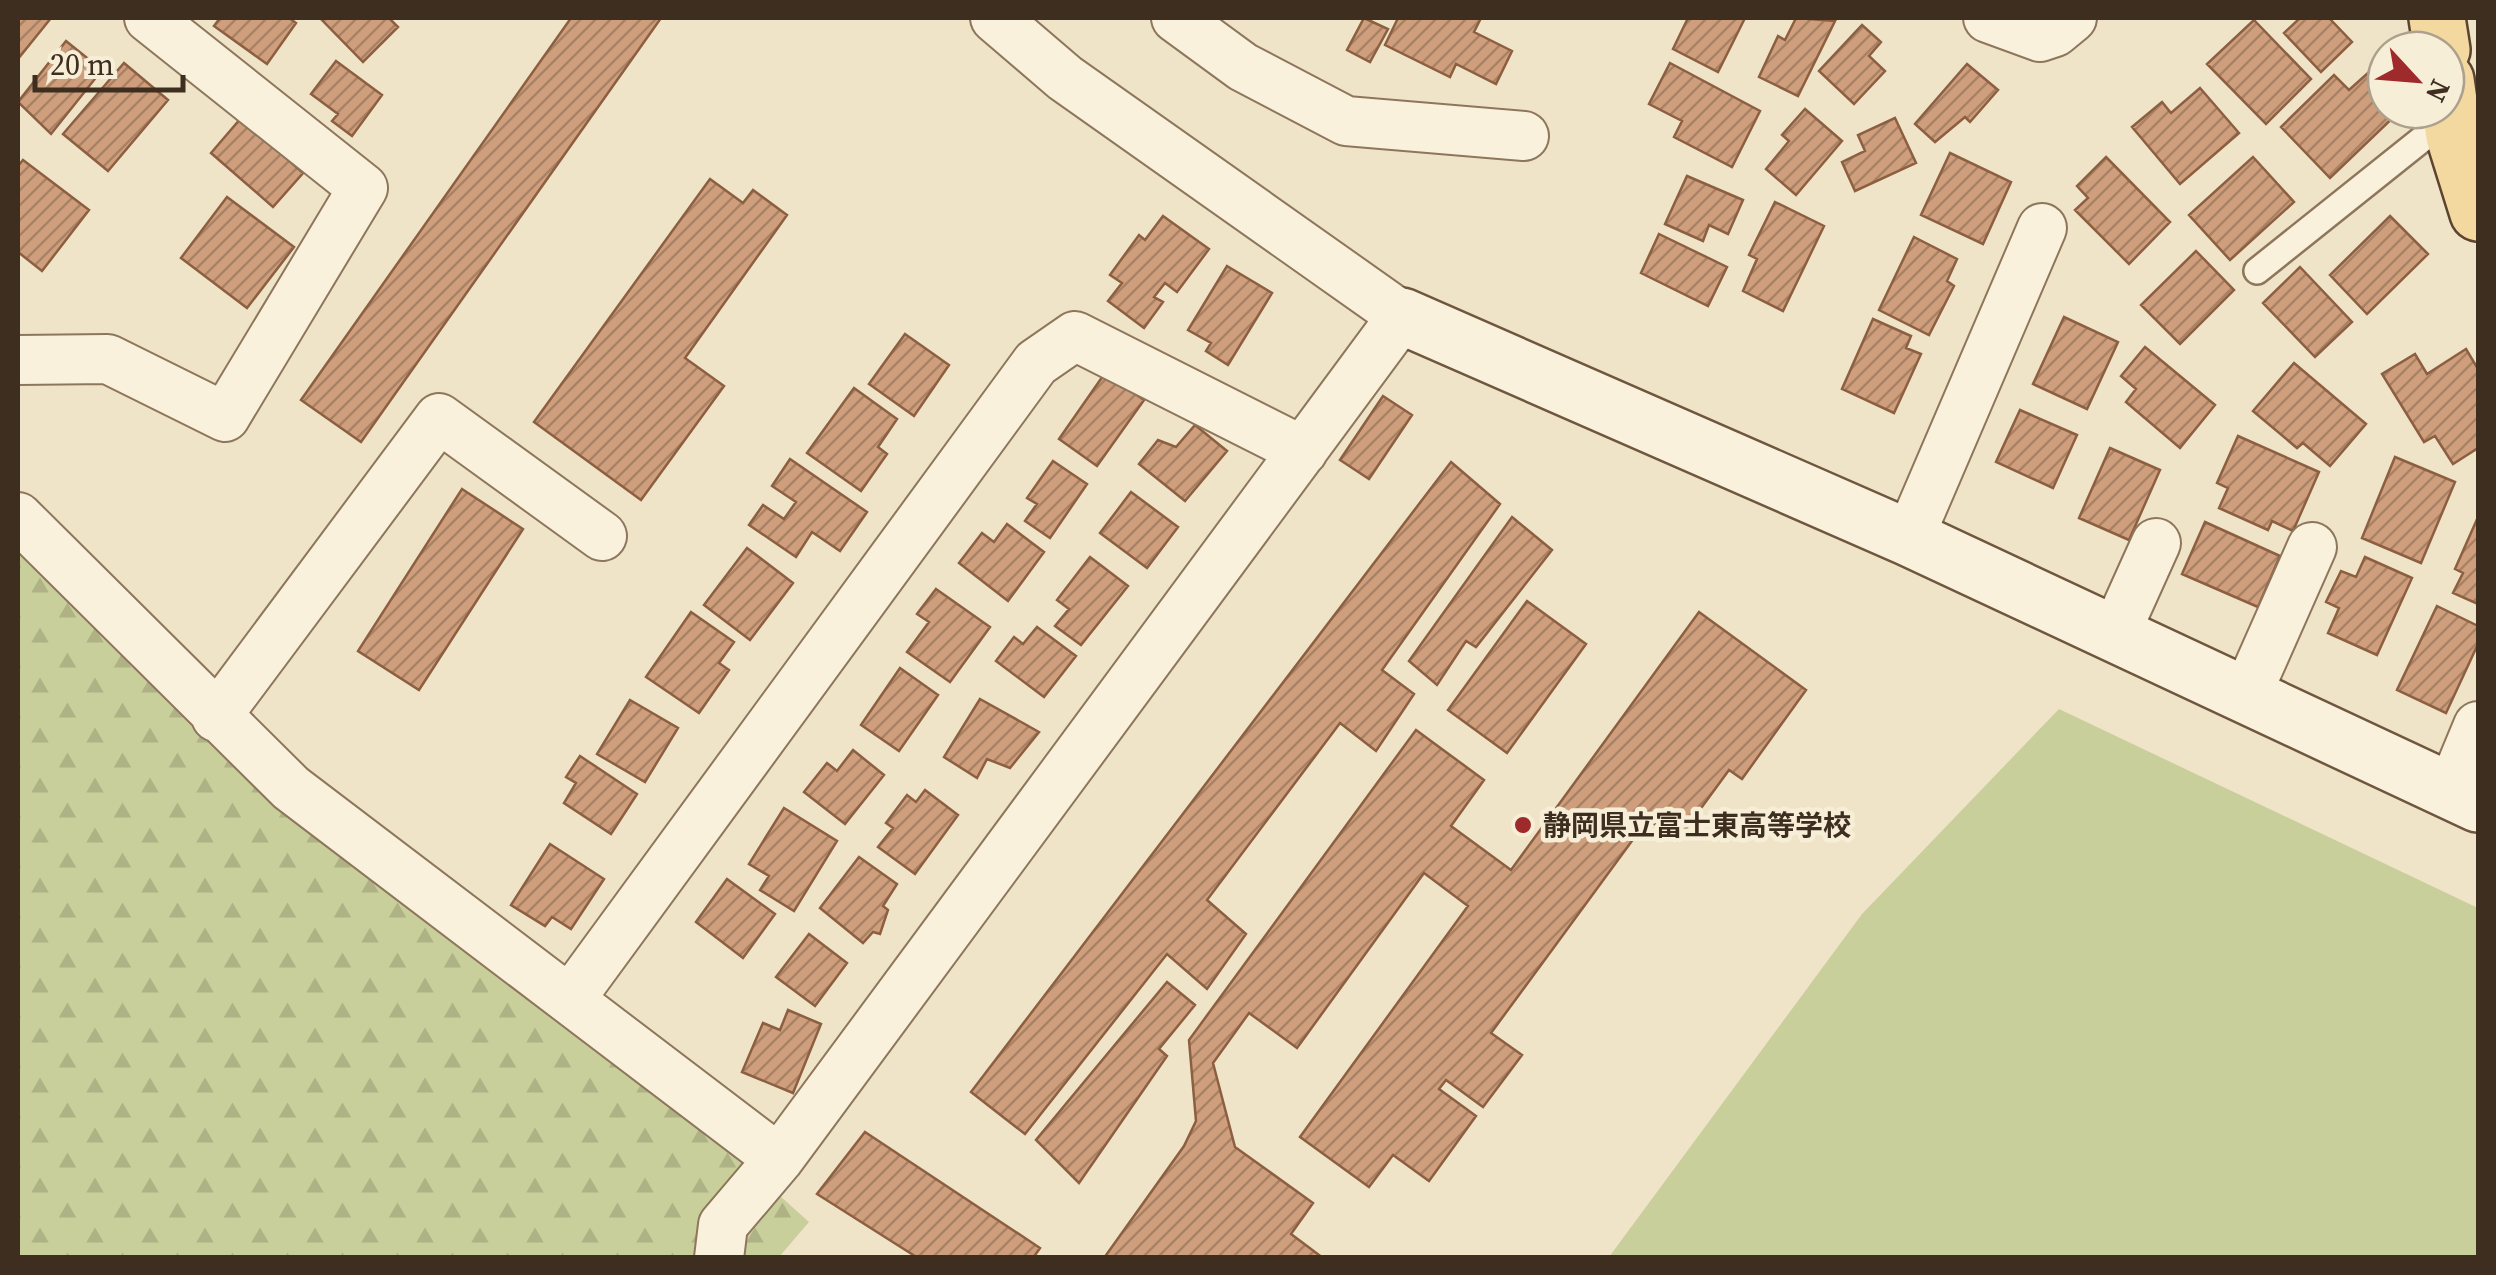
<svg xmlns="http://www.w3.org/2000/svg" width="2496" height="1275" viewBox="0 0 2496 1275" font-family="'Source Serif 4','Noto Sans JP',serif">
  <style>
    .forest { fill: url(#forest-firs) }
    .green { fill: #c9cf9b }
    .building { fill: url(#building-hatch); stroke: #8d5f41; stroke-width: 2.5 }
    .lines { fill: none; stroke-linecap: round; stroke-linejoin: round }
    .lane-casing { stroke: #8d765c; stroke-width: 30 }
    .street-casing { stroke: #8d765c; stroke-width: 52 }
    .secondary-casing { stroke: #6f573f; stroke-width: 60 }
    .primary-casing { stroke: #5b4430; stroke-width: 60 }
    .lane { stroke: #faf1dc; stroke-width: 25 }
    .street { stroke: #faf1dc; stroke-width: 48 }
    .secondary { stroke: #faf1dc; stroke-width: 55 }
    .primary { stroke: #f3d9a0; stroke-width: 55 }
    .poi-dot { fill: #9e2a2b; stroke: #f7eed8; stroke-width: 4 }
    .labels { text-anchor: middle; stroke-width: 9; stroke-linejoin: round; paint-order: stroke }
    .poi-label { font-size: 28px; font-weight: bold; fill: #3d2e20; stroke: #f7eed8; text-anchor: start }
  </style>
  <defs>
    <pattern id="forest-firs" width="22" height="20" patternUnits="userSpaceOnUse" patternTransform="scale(2.5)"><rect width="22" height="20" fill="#c9cf9b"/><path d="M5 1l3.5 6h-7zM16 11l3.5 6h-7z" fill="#aeb285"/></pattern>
    <pattern id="building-hatch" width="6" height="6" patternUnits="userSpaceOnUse" patternTransform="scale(2.5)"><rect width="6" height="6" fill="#cf9f7d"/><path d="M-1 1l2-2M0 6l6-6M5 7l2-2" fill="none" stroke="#a98266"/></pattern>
  </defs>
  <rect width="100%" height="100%" fill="#f0e4c8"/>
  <path class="forest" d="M18 512 809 1222 779 1257H18Z"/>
  <path class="green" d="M2059 709 2478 908V1257H1609L1862 914Z"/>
  <path class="building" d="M18 18H51L18 59Z
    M220 18H289L296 23 267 64 214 26Z
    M320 18H389L398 27 363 62Z
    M571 18H661L361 442 301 400Z
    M1364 18 1388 29 1370 62 1347 50Z
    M1398 18H1481L1474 32 1512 51 1496 84 1456 64 1450 77 1385 45Z
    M1688 18H1745L1718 72 1673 49Z
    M1796 18 1835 21 1798 96 1759 77 1778 36 1785 40Z
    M2300 18H2329L2352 42 2321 72 2284 33Z
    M2254 20 2311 79 2266 124 2207 64Z
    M1862 25 1881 42 1869 56 1885 71 1854 104 1819 71Z
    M66 41 102 70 51 134 18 102Z
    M336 61 382 95 352 136 332 121 338 114 311 94Z
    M124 63 168 100 108 171 63 134Z
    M1670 63 1760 111 1732 167 1674 137 1682 121 1649 104Z
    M1967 64 1998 90 1970 122 1965 117 1935 142 1915 124Z
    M2369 72 2386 90V110H2401L2330 178 2281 127 2334 75 2349 90Z
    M2200 88 2239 133 2180 184 2132 127 2162 102 2171 113Z
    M1805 109 1842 141 1796 195 1766 169 1789 141 1782 135Z
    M241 118 303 173 273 207 211 153Z
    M1895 118 1916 163 1855 191 1842 162 1865 151 1858 135Z
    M1950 153 2011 182 1983 244 1921 215Z
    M2106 157 2170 222 2129 264 2075 210 2088 198 2077 186Z
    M2253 157 2294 202 2230 260 2189 215Z
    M23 160 89 210 42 271 18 252V166Z
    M1687 176 1743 200 1728 234 1709 225 1703 241 1665 224Z
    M710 179 743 203 753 190 787 215 685 358 724 386 641 500 534 422Z
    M227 197 294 247 247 308 181 258Z
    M1775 202 1824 226 1783 311 1743 291 1757 259 1749 255Z
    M1163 216 1209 249 1177 292 1165 283 1154 297 1163 302 1144 328 1108 301 1122 283 1110 275 1139 235 1145 240Z
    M2390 216 2428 254 2367 314 2330 275Z
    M1659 234 1727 267 1708 306 1641 273Z
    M1914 237 1957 259 1947 281 1954 286 1929 335 1879 310Z
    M2196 251 2234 290 2180 344 2141 305Z
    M1227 266 1272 293 1228 365 1206 351 1211 343 1188 330Z
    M2300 267 2352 322 2315 357 2263 303Z
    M2064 317 2118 342 2087 409 2033 384Z
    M1873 319 1911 336 1906 348 1921 354 1894 413 1842 389Z
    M905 334 949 365 914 416 869 384Z
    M2145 347 2215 405 2180 448 2126 402 2136 389 2121 376Z
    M2466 349 2478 369V448L2453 464 2435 436 2424 442 2382 374 2415 354 2427 374Z
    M2294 363 2366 424 2330 466 2303 443 2297 448 2253 411Z
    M1105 373 1144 400 1097 466 1059 439Z
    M854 388 897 419 878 447 887 454 861 491 807 453Z
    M1383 396 1412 415 1369 479 1340 460Z
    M2020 410 2077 435 2053 488 1996 462Z
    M1195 425 1227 451 1185 501 1139 464 1158 440 1176 447Z
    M2238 436 2319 472 2293 531 2272 521 2268 530 2219 508 2228 488 2217 483Z
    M2110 448 2160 470 2129 540 2079 518Z
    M2395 457 2455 482 2421 563 2362 538Z
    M790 459 867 512 840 551 812 532 796 557 749 525 763 505 784 519 796 502 772 486Z
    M1053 461 1087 484 1050 538 1025 521 1037 504 1027 498Z
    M1451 462 1500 504 1382 670 1414 694 1376 751 1340 723 1207 900 1246 934 1207 989 1167 954 1025 1134 971 1092Z
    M462 489 523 529 419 690 358 651Z
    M1131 492 1178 527 1147 568 1100 533Z
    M1512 517 1552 550 1476 647 1466 641 1437 685 1409 661Z
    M2478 517V604L2453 593 2463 573 2455 569Z
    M2205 522 2280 556 2258 607 2182 574Z
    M1007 524 1044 552 1008 601 959 563 982 533 994 542Z
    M747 548 793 583 750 640 704 605Z
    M1090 557 1128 586 1081 645 1055 626 1069 609 1057 600Z
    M2365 557 2412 578 2377 655 2328 633 2339 608 2326 602 2341 571 2356 577Z
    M936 589 990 627 950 682 907 652 929 622 917 614Z
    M1527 601 1586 644 1507 753 1448 710Z
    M2437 606 2478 626V644L2446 713 2397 690Z
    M691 612 734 642 719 663 729 670 699 713 646 677Z
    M1699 612 1806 690 1742 779 1729 770 1677 841 1648 819 1491 1033 1522 1055 1483 1107 1446 1080 1439 1089 1476 1116 1429 1181 1393 1155 1369 1187 1300 1137 1468 906 1424 873 1297 1048 1249 1013 1213 1063 1235 1147 1313 1203 1291 1234 1323 1258H1104L1184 1146 1196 1121 1189 1040 1416 730 1484 780 1451 826 1511 870Z
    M1037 627 1076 656 1044 697 996 661 1014 637 1023 644Z
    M900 668 938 695 899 751 861 725Z
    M980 699 1039 732 1010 768 987 759 977 778 944 757Z
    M630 700 678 728 645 782 597 754Z
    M853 750 884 775 845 824 804 792 827 763 837 771Z
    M580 756 637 794 611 834 564 803 576 783 566 777Z
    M925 790 958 815 915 874 878 847 893 828 886 823 907 795 916 802Z
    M784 808 837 841 794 911 760 890 769 876 749 864Z
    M550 844 604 879 571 929 552 917 545 926 511 905Z
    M859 857 897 884 883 906 888 910 880 934 873 932 863 943 820 908Z
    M727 879 775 914 743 958 696 922Z
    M809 934 847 963 815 1006 776 977Z
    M1167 982 1195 1005 1159 1049 1167 1056 1079 1183 1036 1140Z
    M788 1010 821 1024 793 1093 742 1072 763 1023 780 1030Z
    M865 1132 1040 1248 1033 1258H918L817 1194Z"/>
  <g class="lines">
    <defs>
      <path id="lane" d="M2257 271 2451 116"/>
      <path id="street" d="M1176 18 1243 67 1346 121 1524 136
        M1988 18 2040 37 2055 32 2072 18
        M18 360 108 359 225 417 363 188 149 18
        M18 517 291 788 779 1159
        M1909 538 2042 228
        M2115 634 2156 543
        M2246 696 2312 547
        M216 717 439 418 602 536
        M2451 791 2478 726
        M571 998 1036 363 1075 336 1303 451
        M719 1258 723 1225 779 1159 1402 316 1065 78 995 18"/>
      <path id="secondary" d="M1402 316 1909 538 2478 804"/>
      <path id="primary" d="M2437 18 2442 50
        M2446 80 2454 136 2478 213"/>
    </defs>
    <use href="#lane" class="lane-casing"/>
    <use href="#street" class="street-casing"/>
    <use href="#secondary" class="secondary-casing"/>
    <use href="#primary" class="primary-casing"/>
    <use href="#lane" class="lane"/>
    <use href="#street" class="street"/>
    <use href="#secondary" class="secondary"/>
    <use href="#primary" class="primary"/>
  </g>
  <circle class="poi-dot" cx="1523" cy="825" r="10"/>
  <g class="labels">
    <g class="poi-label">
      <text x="1543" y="835">静岡県立富士東高等学校</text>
    </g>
  </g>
  <rect width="2496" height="1275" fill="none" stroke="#3d2e20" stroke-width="40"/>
  <g transform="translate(2416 80) rotate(116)"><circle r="48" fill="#f7eed8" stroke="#ada18e" stroke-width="2.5"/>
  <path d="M0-8L18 38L0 25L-18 38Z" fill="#9e2a2b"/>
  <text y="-15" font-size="28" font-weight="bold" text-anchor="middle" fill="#3d2e20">N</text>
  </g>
  <path d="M35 75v15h148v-15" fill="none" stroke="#3d2e20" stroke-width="5"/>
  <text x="50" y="75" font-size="30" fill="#3d2e20" stroke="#f7eed8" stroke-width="8" paint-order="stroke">20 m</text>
</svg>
